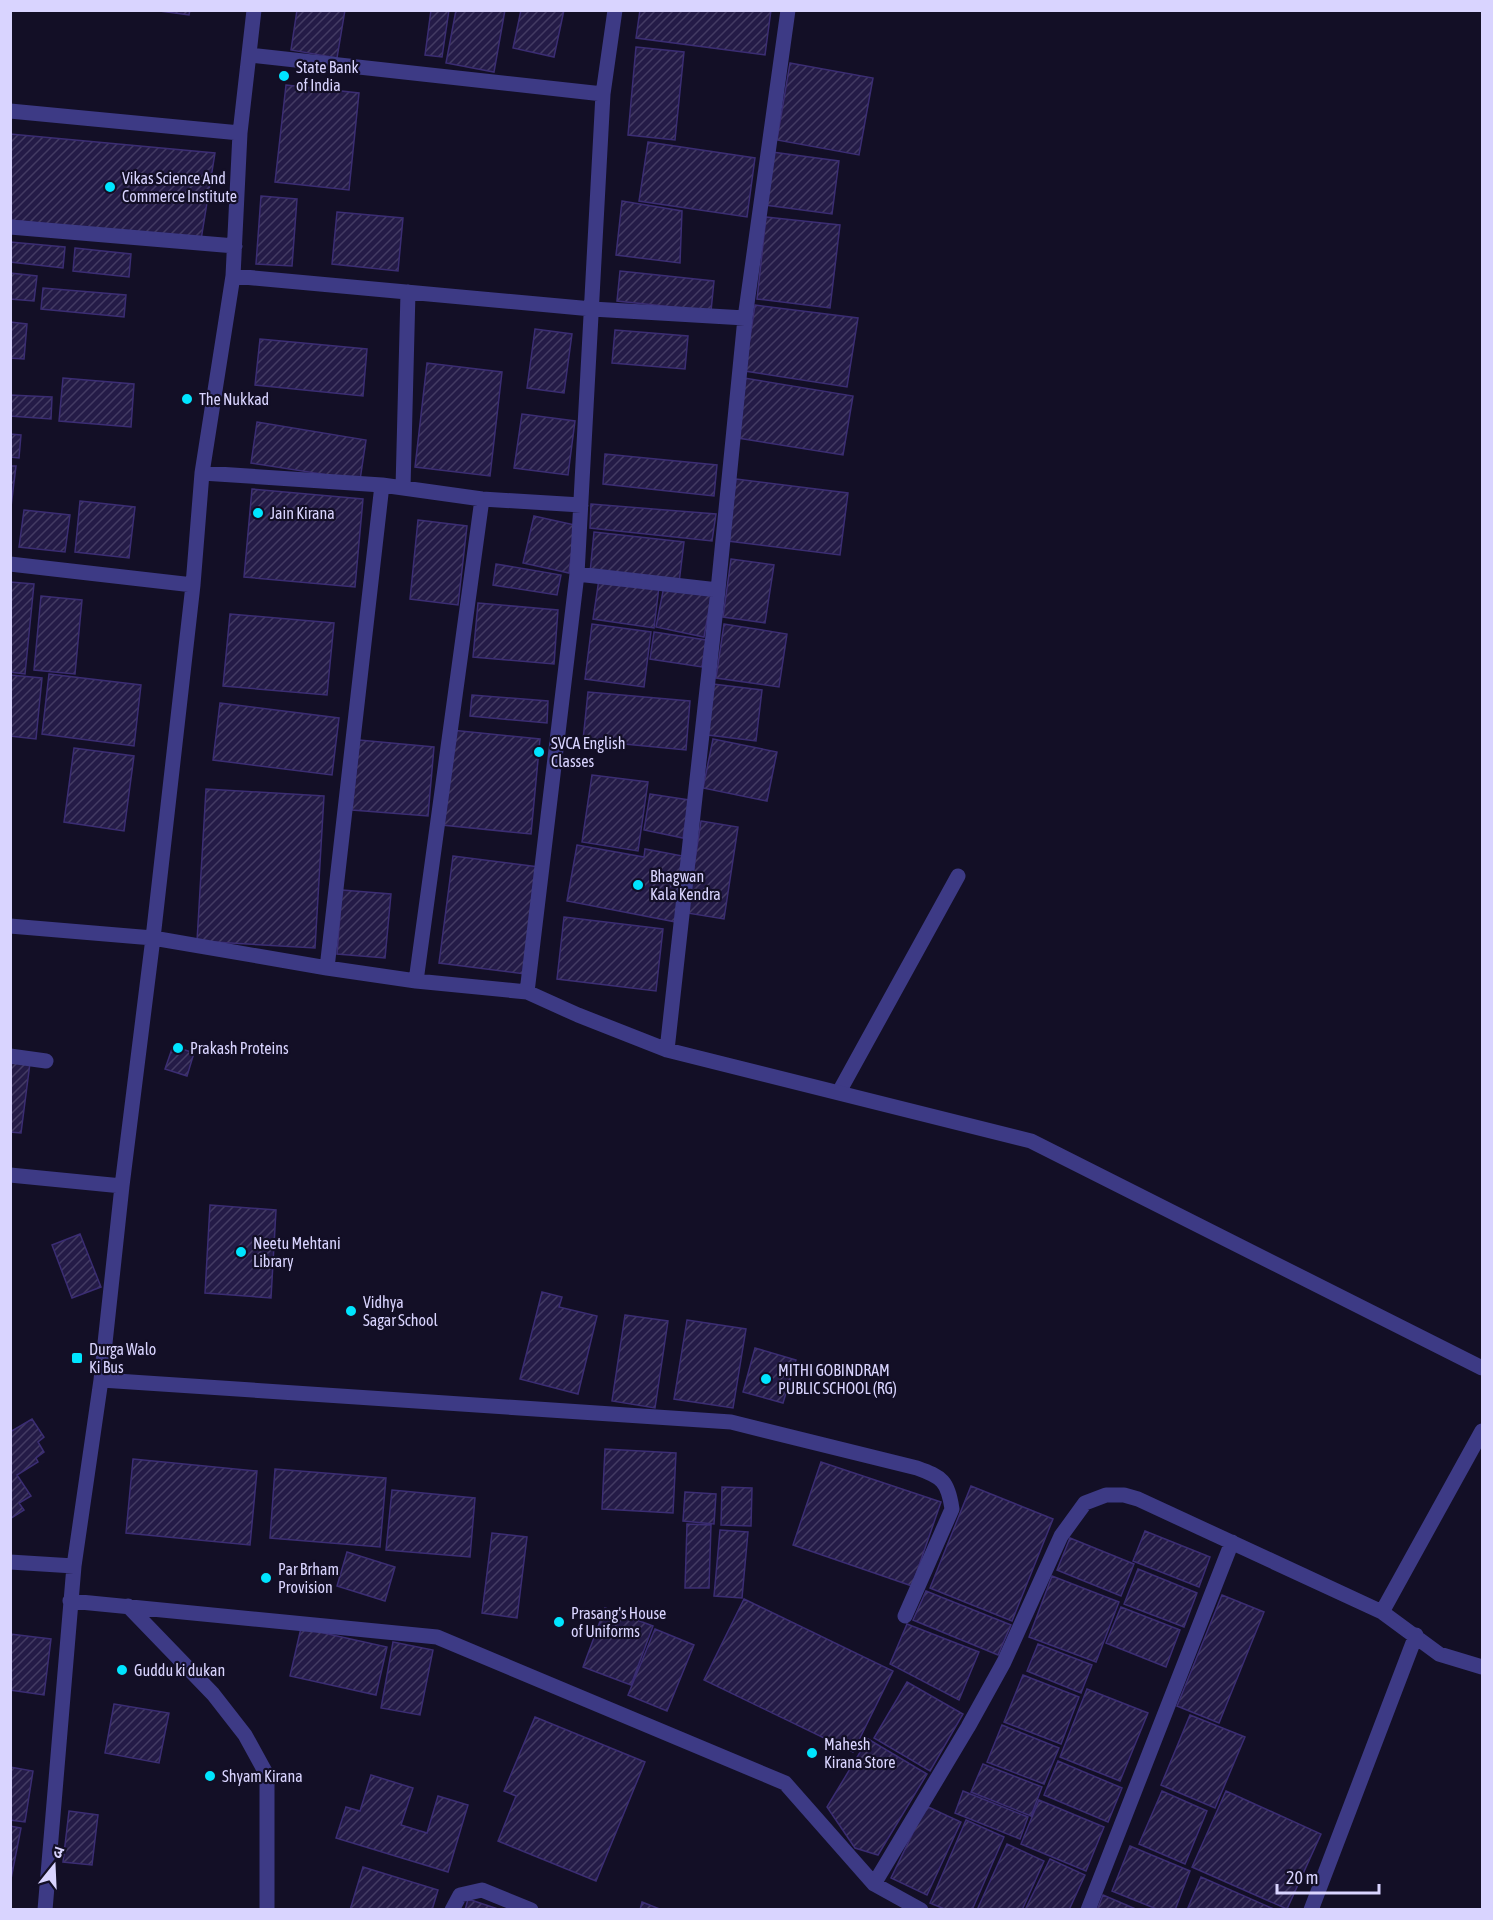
<svg xmlns="http://www.w3.org/2000/svg" width="1493" height="1920" viewBox="0 0 1493 1920" font-family="'Asap Condensed','Noto Sans Devanagari',sans-serif">
  <style>
    .building { fill: url(#building-hatch); stroke: #3b2d73; stroke-width: 1.5 }
    .lines { fill: none; stroke-linecap: round; stroke-linejoin: round }
    .service { stroke: #3d3a85; stroke-width: 15 }
    .minor { stroke: #3d3a85; stroke-width: 15 }
    .poi-dot { fill: #00e5ff; stroke: #130f26; stroke-width: 2 }
    .labels { text-anchor: middle; stroke-width: 4.5; stroke-linejoin: round; paint-order: stroke }
    .poi-label { font-size: 16px; fill: #d9d4ff; stroke: #130f26; text-anchor: start }
  </style>
  <defs>
    <pattern id="building-hatch" width="6" height="6" patternUnits="userSpaceOnUse" patternTransform="scale(1.5)"><rect width="6" height="6" fill="#241b47"/><path d="M-1 1l2-2M0 6l6-6M5 7l2-2" fill="none" stroke="#433b63"/></pattern>
  </defs>
  <rect width="100%" height="100%" fill="#130f26"/>
  <path class="building" d="M152 10H190L189 15Z
    M297 10H345L337 58 291 50Z
    M431 10H449L442 57 425 55Z
    M456 10H505L494 72 446 63Z
    M521 10H564L554 57 513 48Z
    M640 10H771L765 55 636 38Z
    M636 47 684 52 675 140 628 135Z
    M790 63 873 78 859 155 777 140Z
    M286 85 359 93 349 190 275 182Z
    M10 134 215 153 201 240 10 220Z
    M648 142 755 158 747 217 639 201Z
    M772 152 839 161 832 214 765 205Z
    M261 196 297 199 292 266 256 264Z
    M622 201 682 211 680 263 616 255Z
    M337 212 403 218 398 271 332 264Z
    M766 217 840 225 830 308 757 299Z
    M10 242 65 247 63 268 10 262Z
    M75 248 131 254 129 277 73 271Z
    M620 271 714 281 711 311 617 301Z
    M10 273 37 276 34 301 10 299Z
    M43 288 126 295 124 317 41 309Z
    M755 305 858 318 847 387 745 371Z
    M10 322 27 324 24 359 10 358Z
    M535 329 572 334 564 393 527 388Z
    M615 330 688 336 685 369 612 363Z
    M260 339 367 349 363 396 255 385Z
    M427 363 502 372 490 476 415 467Z
    M63 378 134 384 131 427 59 421Z
    M744 378 853 396 843 455 738 438Z
    M10 395 52 397 51 419 10 416Z
    M522 414 575 421 568 475 514 468Z
    M257 422 366 440 360 480 251 463Z
    M10 434 21 435 19 458 10 457Z
    M605 454 717 465 714 496 603 484Z
    M10 466H16L10 515Z
    M736 479 848 493 840 555 728 541Z
    M252 489 363 499 355 587 244 577Z
    M80 501 135 507 129 558 75 552Z
    M591 504 716 514 712 541 590 528Z
    M24 510 70 515 65 552 19 547Z
    M534 516 575 525 569 573 523 563Z
    M418 520 467 526 458 605 410 599Z
    M594 532 684 542 679 583 590 573Z
    M731 559 774 565 765 623 723 617Z
    M496 564 561 575 557 595 493 585Z
    M599 579 659 587 654 628 593 619Z
    M10 582 34 584 25 674 10 672Z
    M664 586 712 593 704 637 656 627Z
    M41 596 82 600 75 674 34 670Z
    M478 603 558 610 554 664 473 657Z
    M230 614 334 623 327 695 223 686Z
    M592 624 651 632 644 687 585 679Z
    M724 624 787 634 779 687 716 678Z
    M654 632 706 640 702 667 650 659Z
    M49 674 141 685 134 746 42 734Z
    M10 675 42 678 36 739 10 736Z
    M713 684 762 690 756 741 708 735Z
    M588 692 690 701 686 750 583 740Z
    M472 695 548 701 547 723 470 716Z
    M220 703 339 718 332 775 213 760Z
    M451 730 540 739 531 834 442 825Z
    M713 739 777 752 767 801 703 788Z
    M359 740 434 747 428 816 352 810Z
    M74 748 134 756 124 831 64 822Z
    M592 775 648 782 638 851 582 842Z
    M206 789 324 796 315 948 197 941Z
    M650 794 689 800 683 838 644 830Z
    M701 821 738 827 724 919 687 913Z
    M577 845 644 857 645 849 688 857 676 922 567 901Z
    M453 856 539 867 525 974 439 963Z
    M342 890 391 894 385 958 337 954Z
    M564 917 663 929 656 991 557 979Z
    M173 1046 194 1053 187 1076 165 1069Z
    M10 1061 30 1063 21 1133 10 1132Z
    M210 1205 276 1210 271 1298 205 1293Z
    M80 1234 101 1287 72 1298 52 1245Z
    M542 1292 562 1297 559 1307 597 1316 578 1394 520 1379Z
    M625 1315 668 1321 655 1408 612 1401Z
    M687 1320 746 1329 733 1408 674 1399Z
    M755 1348 796 1360 783 1403 743 1392Z
    M32 1419 44 1437 38 1442 44 1452 36 1458 38 1462 17 1475 31 1496 19 1503 24 1510 10 1519V1432Z
    M605 1449 676 1453 673 1513 602 1509Z
    M133 1459 257 1471 250 1545 126 1533Z
    M821 1462 941 1502 912 1586 793 1545Z
    M275 1469 386 1478 380 1547 270 1538Z
    M971 1486 1053 1519 1012 1621 930 1588Z
    M722 1487 752 1488 751 1526 721 1525Z
    M392 1490 475 1498 470 1557 386 1550Z
    M685 1492 716 1494 714 1524 683 1521Z
    M687 1524 711 1525 709 1588H685Z
    M720 1530 748 1532 742 1598 714 1596Z
    M1145 1531 1210 1557 1199 1587 1133 1561Z
    M492 1533 527 1537 517 1618 482 1613Z
    M1070 1538 1134 1564 1121 1596 1057 1570Z
    M347 1552 395 1567 385 1601 337 1586Z
    M1138 1569 1197 1593 1184 1627 1124 1604Z
    M1052 1576 1119 1602 1096 1662 1029 1637Z
    M926 1591 1011 1625 998 1655 913 1620Z
    M1222 1595 1264 1612 1219 1723 1177 1706Z
    M744 1599 893 1671 853 1752 704 1680Z
    M1121 1607 1180 1630 1166 1667 1106 1643Z
    M605 1608 653 1626 631 1685 583 1667Z
    M907 1624 979 1652 959 1700 890 1664Z
    M301 1628 387 1647 376 1695 290 1676Z
    M655 1629 694 1645 667 1711 628 1695Z
    M10 1634 51 1639 44 1695 10 1690Z
    M393 1642 433 1650 420 1715 381 1708Z
    M1038 1644 1092 1665 1081 1693 1027 1671Z
    M1023 1675 1079 1697 1061 1744 1004 1722Z
    M907 1682 963 1714 930 1771 874 1738Z
    M1087 1689 1148 1713 1120 1781 1060 1757Z
    M114 1704 169 1713 159 1763 105 1753Z
    M1190 1715 1245 1737 1215 1808 1161 1785Z
    M535 1717 645 1762 596 1881 498 1841 516 1796 504 1791Z
    M1002 1725 1059 1748 1044 1784 987 1762Z
    M868 1739 927 1774 878 1855 855 1848 827 1807Z
    M1058 1761 1122 1788 1108 1822 1044 1795Z
    M983 1764 1042 1787 1031 1816 971 1792Z
    M10 1767 33 1771 25 1822 10 1820Z
    M371 1775 413 1788 401 1825 427 1833 438 1796 468 1805 448 1872 336 1838 346 1807 360 1811Z
    M963 1791 1028 1817 1020 1839 955 1813Z
    M1162 1791 1207 1811 1185 1864 1139 1844Z
    M1226 1791 1321 1834 1287 1909 1192 1867Z
    M1039 1800 1104 1827 1086 1871 1021 1844Z
    M926 1806 961 1822 927 1895 891 1878Z
    M69 1811 98 1815 92 1865 63 1862Z
    M966 1820 1004 1837 972 1910H947L930 1903Z
    M10 1826 21 1828 10 1884Z
    M1007 1844 1044 1861 1022 1910H977Z
    M1130 1846 1190 1871 1175 1910H1159L1112 1891Z
    M1050 1859 1085 1875 1069 1910H1025Z
    M363 1867 438 1890 432 1910H350Z
    M1201 1877 1276 1910H1187Z
    M1103 1895 1138 1910H1097Z
    M468 1899 501 1910H465Z
    M642 1902 662 1910H640Z"/>
  <g class="lines">
    <path class="service" d="M839 1092 958 876"/>
    <path class="minor" d="M250 55 603 94
      M10 111 240 133
      M10 227 235 246
      M233 276 592 309 745 318
      M202 473 382 485 482 499 581 505
      M403 488 408 292
      M10 564 193 585
      M577 574 718 590
      M10 926 153 938 327 968 416 981 527 992 578 1015 667 1050 1031 1141 1482 1368
      M327 968 382 485
      M416 981 482 499
      M527 992 577 574 603 94 615 10
      M667 1050 718 590 745 318 788 10
      M10 1056 46 1061
      M10 1175 122 1186
      M101 1380 731 1422 917 1468C942 1477 948 1481 952 1509L905 1616
      M1482 1431 1382 1612 1439 1654 1482 1667
      M10 1562 74 1566
      M70 1601 437 1637 785 1783 874 1884 921 1910
      M128 1606 213 1694 245 1735 267 1775V1910
      M874 1884 968 1727 1004 1662 1061 1536 1085 1503 1106 1495H1124L1138 1499 1382 1612
      M45 1910 74 1566 101 1380 122 1186 153 938 193 585 202 473 233 276 240 133 254 10
      M452 1910 460 1895 482 1890 531 1910
      M1088 1910 1232 1542
      M1311 1910 1416 1635"/>
  </g>
  <g class="poi-dot">
    <circle cx="284" cy="76" r="6"/>
    <circle cx="110" cy="187" r="6"/>
    <circle cx="187" cy="399" r="6"/>
    <circle cx="258" cy="513" r="6"/>
    <circle cx="539" cy="752" r="6"/>
    <circle cx="638" cy="885" r="6"/>
    <circle cx="178" cy="1048" r="6"/>
    <circle cx="241" cy="1252" r="6"/>
    <circle cx="351" cy="1311" r="6"/>
    <rect x="71" y="1352" width="12" height="12" rx="3"/>
    <circle cx="766" cy="1379" r="6"/>
    <circle cx="266" cy="1578" r="6"/>
    <circle cx="559" cy="1622" r="6"/>
    <circle cx="122" cy="1670" r="6"/>
    <circle cx="812" cy="1753" r="6"/>
    <circle cx="210" cy="1776" r="6"/>
  </g>
  <g class="labels">
    <g class="poi-label">
      <text x="296" y="73">State Bank<tspan x="296" dy="18">of India</tspan></text>
      <text x="122" y="184">Vikas Science And<tspan x="122" dy="18">Commerce Institute</tspan></text>
      <text x="199" y="405">The Nukkad</text>
      <text x="270" y="519">Jain Kirana</text>
      <text x="551" y="749">SVCA English<tspan x="551" dy="18">Classes</tspan></text>
      <text x="650" y="882">Bhagwan<tspan x="650" dy="18">Kala Kendra</tspan></text>
      <text x="190" y="1054">Prakash Proteins</text>
      <text x="253" y="1249">Neetu Mehtani<tspan x="253" dy="18">Library</tspan></text>
      <text x="363" y="1308">Vidhya<tspan x="363" dy="18">Sagar School</tspan></text>
      <text x="89" y="1355">Durga Walo<tspan x="89" dy="18">Ki Bus</tspan></text>
      <text x="778" y="1376">MITHI GOBINDRAM<tspan x="778" dy="18">PUBLIC SCHOOL (RG)</tspan></text>
      <text x="278" y="1575">Par Brham<tspan x="278" dy="18">Provision</tspan></text>
      <text x="571" y="1619">Prasang's House<tspan x="571" dy="18">of Uniforms</tspan></text>
      <text x="134" y="1676">Guddu ki dukan</text>
      <text x="824" y="1750">Mahesh<tspan x="824" dy="18">Kirana Store</tspan></text>
      <text x="222" y="1782">Shyam Kirana</text>
    </g>
  </g>
  <rect width="1493" height="1920" fill="none" stroke="#d9d4ff" stroke-width="24"/>
  <g transform="translate(54 1866) rotate(18)" stroke="#130f26" stroke-width="4.5" paint-order="stroke">
  <path d="M0-4.5L10 22L0 15L-10 22Z" fill="#d9d4ff"/>
  <text y="-9" font-size="16" font-weight="bold" text-anchor="middle" fill="#d9d4ff">उ</text>
  </g>
  <path d="M1277 1884v9h102v-9" fill="none" stroke="#d9d4ff" stroke-width="3"/>
  <text x="1286" y="1884" font-size="18" fill="#d9d4ff" stroke="#130f26" stroke-width="4.5" paint-order="stroke">20 m</text>
</svg>
